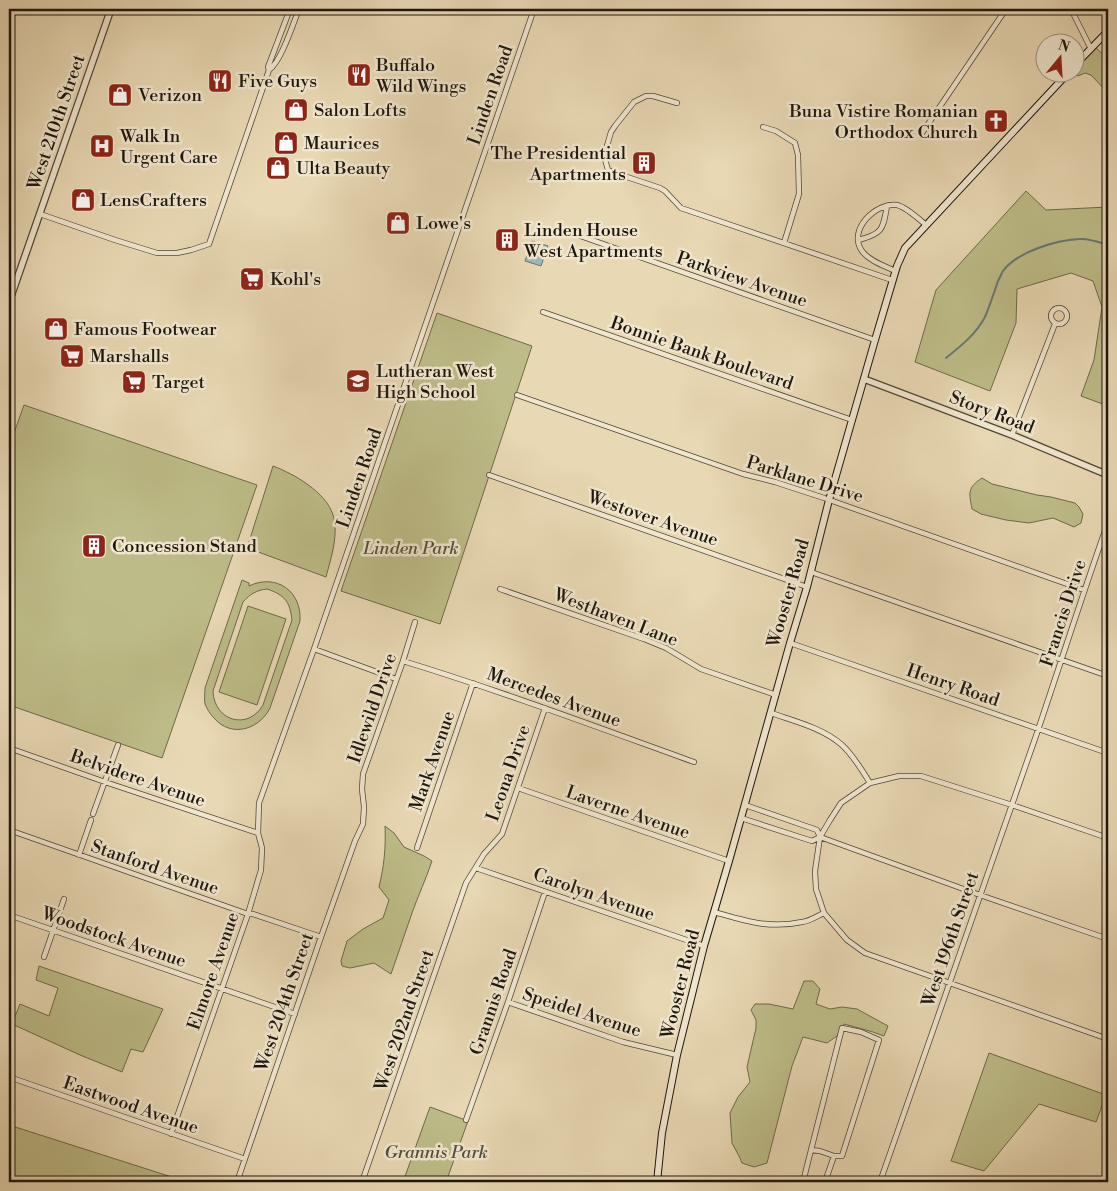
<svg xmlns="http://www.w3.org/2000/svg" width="1117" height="1191" viewBox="0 0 1117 1191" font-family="'Libre Bodoni',serif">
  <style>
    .green { fill: #bdbc88; stroke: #6e694a; fill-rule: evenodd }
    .water { fill: #9ab8b6; stroke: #687772 }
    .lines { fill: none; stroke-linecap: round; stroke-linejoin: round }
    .stream { stroke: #687772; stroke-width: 2 }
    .minor-casing { stroke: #504636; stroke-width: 6 }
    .tertiary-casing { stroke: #504636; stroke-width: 8 }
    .secondary-casing { stroke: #1e160d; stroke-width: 8 }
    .minor { stroke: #f0e6ce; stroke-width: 4.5 }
    .tertiary { stroke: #f0e6ce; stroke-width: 5.5 }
    .secondary { stroke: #f0e6ce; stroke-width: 6 }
    .labels { text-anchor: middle; stroke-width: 5; stroke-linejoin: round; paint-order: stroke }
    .poi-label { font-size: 18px; fill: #1e160d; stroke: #f0e6ce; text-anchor: start }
    .street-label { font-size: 18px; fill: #1e160d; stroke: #f0e6ce }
    .park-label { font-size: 18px; font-style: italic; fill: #565038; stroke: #f0e6ce }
  </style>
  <rect width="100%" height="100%" fill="#e8d8b3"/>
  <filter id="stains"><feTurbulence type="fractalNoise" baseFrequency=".004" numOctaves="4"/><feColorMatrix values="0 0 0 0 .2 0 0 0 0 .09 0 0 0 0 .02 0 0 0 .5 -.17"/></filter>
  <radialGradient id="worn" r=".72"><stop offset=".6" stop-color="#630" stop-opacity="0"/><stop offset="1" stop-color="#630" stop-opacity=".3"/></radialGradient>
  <path class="green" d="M1095 47 1108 59V93L1091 75 1085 73 1078 76 1074 73 1075 68Z
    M1026 191 1046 210 1108 207V406L1081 396 1094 360 1102 307 1093 281 1071 273 1017 289 1016 323 990 391 915 362 936 290Z
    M437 313 532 346 440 624 341 591Z
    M24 405 257 485 162 758 9 705V447Z
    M273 466C294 474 326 492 333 515 339 534 331 558 326 577L250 549 248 545Z
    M982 478 992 484 1037 495 1051 497 1075 503 1079 507 1083 514 1081 523 1074 527 1053 518 1029 523 1006 520 981 514 972 509C969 493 967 488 982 478Z
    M242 580 249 583V586C276 573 302 591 300 621L270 708C259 730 231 738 214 718 210 714 207 709 205 704 204 699 205 693 205 688ZM267 589C285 595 290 602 292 620L263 705C248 731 214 721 213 691L243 602C250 594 257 590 267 589Z
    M248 606 286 619 257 705 219 692Z
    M385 826 394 833 404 847 424 856 432 861C426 879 418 896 412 913 405 933 398 954 391 974L374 963 350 968 342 966 341 961 347 941 363 929 383 918 389 900 379 887C384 866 386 848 385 826Z
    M39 966 163 1009 143 1052 131 1049 122 1072 80 1055 12 1024 20 1004 49 1016 58 988 36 980Z
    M804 981H813L820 989 816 1004 830 1009 842 1007 857 1009 888 1026 884 1036 873 1032 844 1024 837 1036 827 1043 803 1037 792 1066 767 1163 754 1167 742 1163 739 1156 732 1143 730 1113 738 1097 750 1082 747 1067 756 1028V1020L751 1010 755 1004H769L793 1009Z
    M989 1053 1106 1095 1096 1122 1039 1104 984 1171 951 1161Z
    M430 1107 468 1121 446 1182H403Z
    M9 1125 178 1179 177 1182H9Z"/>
  <path class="water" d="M532 241 548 246 541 266 525 261Z"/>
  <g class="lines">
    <path class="stream" d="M946 358C961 346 976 334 985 317 990 305 994 293 998 281 1000 278 1001 274 1003 271 1017 252 1056 240 1079 239 1088 238 1099 242 1108 245
      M1103 373 1108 362"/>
    <defs>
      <path id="minor" d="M290 9 268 67 269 70C281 62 293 24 299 9
        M1071 9 1091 49
        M677 103 653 96H646L634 102 615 126 611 132 604 156 608 170 615 173 660 188 665 191 681 208 892 280
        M763 127 776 131 795 143 798 155 799 194 784 243
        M922 133 1006 9
        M40 214 115 240 157 253H177L191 250 209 244 269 70
        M572 233 875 340
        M858 240C883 234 883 229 887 206
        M895 271C885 266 869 261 862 251 847 230 876 202 897 205 906 207 919 219 926 225
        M1051 316a8 8 0 1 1 16 0a8 8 0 1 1-16 0Z
        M543 312 852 420
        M517 395 743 474 775 482 824 498 1084 590
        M1012 435 1055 324
        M489 475 807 587
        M811 572 1108 676
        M500 589 644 639 666 648 701 669 776 695
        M790 643 1108 753
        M314 649 396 679
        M403 661C501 691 597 727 694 762
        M771 713C794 721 823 728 842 745 853 755 862 770 870 783
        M9 748 105 782 258 833
        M518 788 729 861
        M745 805 817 830 820 837
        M93 814 118 745
        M741 818 812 841 820 837 980 895 1108 939
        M9 830 248 914H253L321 937
        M1108 838 1012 805 921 776H899L870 783 841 803 830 820 820 837 815 871 816 889 824 913 847 940 865 953 1108 1039
        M417 848 473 683
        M79 855 91 820
        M476 868 704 946
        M714 912C746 921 769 929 802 922 810 921 817 916 824 913
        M9 915 295 1014
        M44 957 64 899
        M9 995 12 996
        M508 1002 623 1042 677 1055
        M9 1077 245 1159
        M466 1120 508 1002 545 892
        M171 1134 248 914 261 870 262 848 258 833 259 803 314 649 534 9
        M811 1150 842 1028 861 1032 879 1040 842 1156H834
        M237 1182 321 937 355 841 363 824 364 807 362 789 363 774 403 661 415 622
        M362 1182 466 883 484 854 502 834 545 708
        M803 1182 811 1150 820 1151 834 1156 825 1182
        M880 1182C932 1032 985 883 1037 733 1060 665 1082 596 1106 528"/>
      <path id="tertiary" d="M9 302 111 9
        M864 379 1012 435 1108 475"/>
      <path id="secondary" d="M1074 66 1108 31
        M657 1182 662 1133 677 1055 704 946 729 861 790 643 807 587 829 500 875 340 897 266 905 248 1069 72"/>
    </defs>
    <use href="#minor" class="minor-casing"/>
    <use href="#tertiary" class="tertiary-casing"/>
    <use href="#secondary" class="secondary-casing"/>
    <use href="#minor" class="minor"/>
    <use href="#tertiary" class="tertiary"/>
    <use href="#secondary" class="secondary"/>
  </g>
  <defs>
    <symbol id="restaurant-square" viewBox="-11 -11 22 22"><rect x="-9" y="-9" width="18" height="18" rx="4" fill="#8f2418" stroke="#f0e6ce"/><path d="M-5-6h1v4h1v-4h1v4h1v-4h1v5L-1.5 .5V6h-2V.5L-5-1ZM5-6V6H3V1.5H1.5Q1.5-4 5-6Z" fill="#fff"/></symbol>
    <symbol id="shop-square" viewBox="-11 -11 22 22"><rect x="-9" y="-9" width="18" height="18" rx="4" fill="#8f2418" stroke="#f0e6ce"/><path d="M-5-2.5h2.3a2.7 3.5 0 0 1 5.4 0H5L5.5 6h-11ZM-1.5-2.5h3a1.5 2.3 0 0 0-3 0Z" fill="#fff"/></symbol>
    <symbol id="church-square" viewBox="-11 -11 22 22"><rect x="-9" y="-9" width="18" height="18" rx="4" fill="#8f2418" stroke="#f0e6ce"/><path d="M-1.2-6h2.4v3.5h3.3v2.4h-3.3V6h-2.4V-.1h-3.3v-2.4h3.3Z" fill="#fff"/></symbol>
    <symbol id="hospital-square" viewBox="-11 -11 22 22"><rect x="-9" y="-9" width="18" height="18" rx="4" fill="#8f2418" stroke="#f0e6ce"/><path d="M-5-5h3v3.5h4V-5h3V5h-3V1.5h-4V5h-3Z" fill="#fff"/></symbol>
    <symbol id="building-square" viewBox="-11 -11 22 22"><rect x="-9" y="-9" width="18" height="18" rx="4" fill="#8f2418" stroke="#f0e6ce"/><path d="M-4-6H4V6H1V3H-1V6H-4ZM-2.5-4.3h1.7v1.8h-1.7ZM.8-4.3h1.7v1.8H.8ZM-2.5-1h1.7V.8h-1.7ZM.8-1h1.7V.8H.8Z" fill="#fff"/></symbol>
    <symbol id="supermarket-square" viewBox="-11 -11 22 22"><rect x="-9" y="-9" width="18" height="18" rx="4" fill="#8f2418" stroke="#f0e6ce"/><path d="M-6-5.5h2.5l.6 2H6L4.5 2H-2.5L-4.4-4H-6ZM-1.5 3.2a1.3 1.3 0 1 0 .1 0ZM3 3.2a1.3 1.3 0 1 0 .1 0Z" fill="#fff"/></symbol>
    <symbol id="school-square" viewBox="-11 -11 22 22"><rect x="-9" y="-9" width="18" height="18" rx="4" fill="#8f2418" stroke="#f0e6ce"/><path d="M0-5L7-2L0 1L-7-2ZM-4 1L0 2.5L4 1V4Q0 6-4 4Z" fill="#fff"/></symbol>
  </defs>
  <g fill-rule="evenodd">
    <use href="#restaurant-square" x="345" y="61" width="28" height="28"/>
    <use href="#restaurant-square" x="206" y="67" width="28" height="28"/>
    <use href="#shop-square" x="106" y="81" width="28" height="28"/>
    <use href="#shop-square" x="282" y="96" width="28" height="28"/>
    <use href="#church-square" x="982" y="107" width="28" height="28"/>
    <use href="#shop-square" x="272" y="129" width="28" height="28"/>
    <use href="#hospital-square" x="88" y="132" width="28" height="28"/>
    <use href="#building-square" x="630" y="149" width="28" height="28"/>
    <use href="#shop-square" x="264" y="154" width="28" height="28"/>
    <use href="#shop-square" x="69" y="186" width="28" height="28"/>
    <use href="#shop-square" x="384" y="209" width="28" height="28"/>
    <use href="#building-square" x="493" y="226" width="28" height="28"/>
    <use href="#supermarket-square" x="238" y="265" width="28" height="28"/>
    <use href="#shop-square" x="42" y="315" width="28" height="28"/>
    <use href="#supermarket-square" x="58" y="342" width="28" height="28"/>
    <use href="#school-square" x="344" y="367" width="28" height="28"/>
    <use href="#supermarket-square" x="120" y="368" width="28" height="28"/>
    <use href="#building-square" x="80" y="532" width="28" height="28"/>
  </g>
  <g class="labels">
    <g class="poi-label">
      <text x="376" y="71">Buffalo<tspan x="376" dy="21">Wild Wings</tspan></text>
      <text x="238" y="87">Five Guys</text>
      <text x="138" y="101">Verizon</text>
      <text x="314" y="116">Salon Lofts</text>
      <text x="978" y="117" text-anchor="end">Buna Vistire Romanian<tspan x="978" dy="21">Orthodox Church</tspan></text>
      <text x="120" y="142">Walk In<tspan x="120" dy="21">Urgent Care</tspan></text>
      <text x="304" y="149">Maurices</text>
      <text x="626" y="159" text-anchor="end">The Presidential<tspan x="626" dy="21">Apartments</tspan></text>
      <text x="296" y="174">Ulta Beauty</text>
      <text x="100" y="206">LensCrafters</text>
      <text x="416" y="229">Lowe's</text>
      <text x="524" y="236">Linden House<tspan x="524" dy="21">West Apartments</tspan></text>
      <text x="270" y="285">Kohl's</text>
      <text x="74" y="335">Famous Footwear</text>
      <text x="90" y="362">Marshalls</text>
      <text x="376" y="377">Lutheran West<tspan x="376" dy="21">High School</tspan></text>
      <text x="152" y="388">Target</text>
      <text x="112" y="552">Concession Stand</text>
    </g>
    <g class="street-label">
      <text transform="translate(490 95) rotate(-71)" y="6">Linden Road</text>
      <text transform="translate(56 122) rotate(-71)" y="6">West 210th Street</text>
      <text transform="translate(742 279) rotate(19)" y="6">Parkview Avenue</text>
      <text transform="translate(702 353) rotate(19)" y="6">Bonnie Bank Boulevard</text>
      <text transform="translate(992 412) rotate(21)" y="6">Story Road</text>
      <text transform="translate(359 478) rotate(-71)" y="6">Linden Road</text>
      <text transform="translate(805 479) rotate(17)" y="6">Parklane Drive</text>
      <text transform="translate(653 518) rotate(19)" y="6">Westover Avenue</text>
      <text transform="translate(788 593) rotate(-74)" y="6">Wooster Road</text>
      <text transform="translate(1063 613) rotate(-72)" y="6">Francis Drive</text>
      <text transform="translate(616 617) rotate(21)" y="6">Westhaven Lane</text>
      <text transform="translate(953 685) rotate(19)" y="6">Henry Road</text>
      <text transform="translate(554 697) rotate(20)" y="6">Mercedes Avenue</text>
      <text transform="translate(372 708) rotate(-71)" y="6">Idlewild Drive</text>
      <text transform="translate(432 761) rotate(-71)" y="6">Mark Avenue</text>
      <text transform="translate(508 773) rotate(-71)" y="6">Leona Drive</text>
      <text transform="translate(138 778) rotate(19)" y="6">Belvidere Avenue</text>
      <text transform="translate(628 812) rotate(19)" y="6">Laverne Avenue</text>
      <text transform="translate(155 867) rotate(19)" y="6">Stanford Avenue</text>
      <text transform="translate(594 894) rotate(19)" y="6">Carolyn Avenue</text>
      <text transform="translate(114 937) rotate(19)" y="6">Woodstock Avenue</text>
      <text transform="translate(950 939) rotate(-71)" y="6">West 196th Street</text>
      <text transform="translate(213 971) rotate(-71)" y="6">Elmore Avenue</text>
      <text transform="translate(680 984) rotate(-76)" y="6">Wooster Road</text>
      <text transform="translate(284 1002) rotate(-71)" y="6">West 204th Street</text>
      <text transform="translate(493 1002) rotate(-71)" y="6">Grannis Road</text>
      <text transform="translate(582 1012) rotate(18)" y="6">Speidel Avenue</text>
      <text transform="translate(404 1020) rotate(-71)" y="6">West 202nd Street</text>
      <text transform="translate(131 1105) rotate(19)" y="6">Eastwood Avenue</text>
    </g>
    <g class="park-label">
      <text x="411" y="554">Linden Park</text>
      <text x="436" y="1158">Grannis Park</text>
    </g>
  </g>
  <rect width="1117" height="1191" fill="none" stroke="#e8d8b3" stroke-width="30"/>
  <rect x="10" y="10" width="1097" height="1171" fill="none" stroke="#1e160d" stroke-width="2.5"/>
  <rect x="15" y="15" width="1087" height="1161" fill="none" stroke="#1e160d"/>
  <g transform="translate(1060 58) rotate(18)"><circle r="24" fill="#f0e6ce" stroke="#9c9381"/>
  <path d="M0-4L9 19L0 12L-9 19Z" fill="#8f2418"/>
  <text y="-8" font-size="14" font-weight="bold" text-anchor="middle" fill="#1e160d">N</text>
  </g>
  <rect width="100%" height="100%" filter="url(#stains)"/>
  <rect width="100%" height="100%" fill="url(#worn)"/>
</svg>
